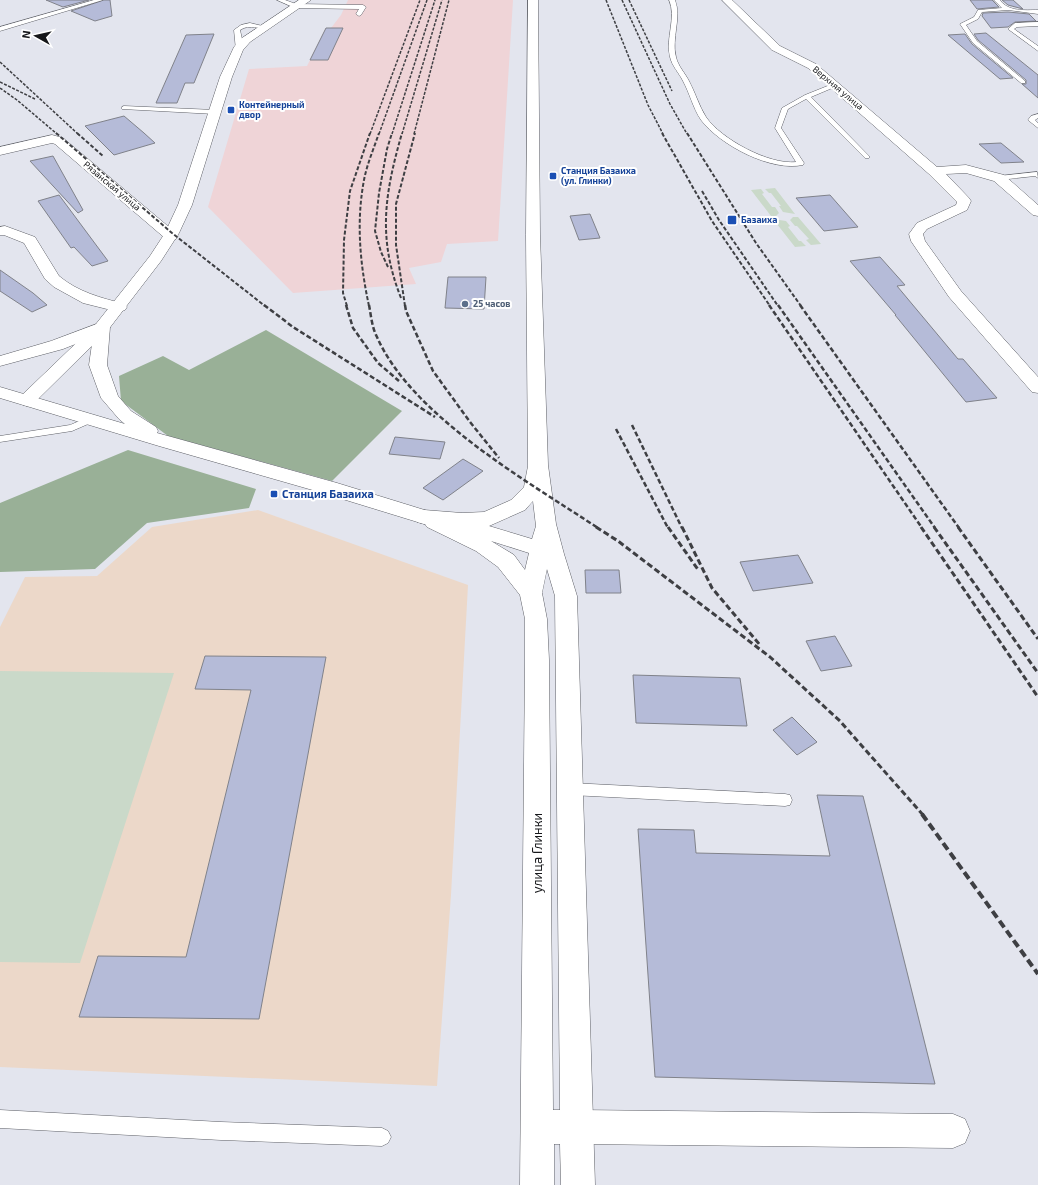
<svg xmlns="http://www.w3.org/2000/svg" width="1038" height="1185" viewBox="0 0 1038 1185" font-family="'Exo 2',sans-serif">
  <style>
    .industrial { fill: #efd4d7 }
    .education { fill: #ecd8c9 }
    .green { fill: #cad9c9 }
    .forest { fill: #99b097 }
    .building { fill: #b5bbd8; stroke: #80828a }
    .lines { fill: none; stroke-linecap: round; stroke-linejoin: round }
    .service-casing { stroke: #5e6067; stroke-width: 1 }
    .minor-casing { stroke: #5e6067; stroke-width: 1 }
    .tertiary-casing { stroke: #5e6067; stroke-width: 1 }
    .secondary-casing { stroke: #5e6067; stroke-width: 1 }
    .trunk-casing { stroke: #5e6067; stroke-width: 1 }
    .service { fill: #fff; fill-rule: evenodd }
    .minor { fill: #fff; fill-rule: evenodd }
    .tertiary { fill: #fff; fill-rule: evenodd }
    .secondary { fill: #fff; fill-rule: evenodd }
    .trunk { fill: #fff; fill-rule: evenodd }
    .rail-far4 { stroke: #3e3f43; stroke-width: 1.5; stroke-dasharray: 3 1.5; stroke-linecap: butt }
    .rail-far3 { stroke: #3e3f43; stroke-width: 2; stroke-dasharray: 4 2; stroke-linecap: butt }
    .rail-far2 { stroke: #3e3f43; stroke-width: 2.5; stroke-dasharray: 5 2.5; stroke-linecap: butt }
    .rail-far1 { stroke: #3e3f43; stroke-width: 3; stroke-dasharray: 6 3; stroke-linecap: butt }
    .rail { stroke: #3e3f43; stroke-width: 4; stroke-dasharray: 8 4; stroke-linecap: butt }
    .transit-dot { fill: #1a4fb4; stroke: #fff; stroke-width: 1.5 }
    .service-dot { fill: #5c6f8a; stroke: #fff; stroke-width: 1.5 }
    .labels { text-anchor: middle; stroke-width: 4; stroke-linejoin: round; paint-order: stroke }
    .far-street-label { font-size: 9px; fill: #16171a; stroke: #fff }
    .far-transit-label { font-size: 9px; font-weight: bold; fill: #164399; stroke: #fff; text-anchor: start }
    .far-service-label { font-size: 9px; font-weight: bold; fill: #4e5e75; stroke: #fff; text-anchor: start }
    .transit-label { font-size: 11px; font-weight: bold; fill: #164399; stroke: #fff; text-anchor: start }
    .near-street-label { font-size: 13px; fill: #16171a; stroke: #fff }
  </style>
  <rect width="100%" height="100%" fill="#e3e5ee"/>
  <path class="industrial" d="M348 0H513L498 241 447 244 441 262 409 268 416 284 293 293 208 207 249 69 307 66 326 28H331L341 15Z"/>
  <path class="education" d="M258 510 468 585 451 895 437 1086 0 1067V627L25 577 97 576 152 527Z"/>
  <path class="green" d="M775 188 795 214 783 212 779 206H781L771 193H769L765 189Z
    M761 189 764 193 762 194 772 207H775L779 213 776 216H771L751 190Z
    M793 217H798L821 244 811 245 806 240 809 239 797 226H795L790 220Z
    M773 219 786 221 790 226 788 227 799 241H801L806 246 795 247Z
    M0 671 174 673 80 963 0 962Z"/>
  <path class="forest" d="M266 330 402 411 332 481 168 436 121 401 119 376 163 356 189 370Z
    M128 450 256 489 249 508 147 523 95 569 0 572V503Z"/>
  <path class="building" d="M46 0H89L63 7Z
    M104 0H110L112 16 95 21 71 11Z
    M970 0H992L999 7 977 9Z
    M1002 0H1013L1023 9 1008 5Z
    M1008 12 1029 14 1036 21 1015 22 1008 27 991 28 982 16 983 13Z
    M326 28H343L328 60H310Z
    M986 33 1038 75V98L1022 84H1026V80L978 40 974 34Z
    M214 34 194 83H185L177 103H156L186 35Z
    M965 34 972 44 1013 78 1000 79 948 35Z
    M124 116 144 133 155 143 114 155 85 126Z
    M1001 143 1024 162 1001 163 979 144Z
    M53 156 83 210 78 213 30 161Z
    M59 195 108 261 92 266 74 247 71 248 38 201Z
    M830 195 858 227 824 231 796 198Z
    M590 214 600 238 579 240 570 216Z
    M880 257 905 285 897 286 958 359H963L997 398 966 402 895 315H896L850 261Z
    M0 270 33 293 47 305 32 312 0 291Z
    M448 277H486L484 309 445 308Z
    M395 437 445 442 440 459 389 454Z
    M463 459 483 471 443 500 423 488Z
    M798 555 813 583 753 591 740 562Z
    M585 570H619L621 593H586Z
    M835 636 852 666 821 671 806 641Z
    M205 656 326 657 259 1019 79 1017 98 956 186 957 251 690 195 689Z
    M633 675 740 678 747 726 636 723Z
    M792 717 817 742 797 755 773 730Z
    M817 795 863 796 935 1084 655 1077 638 829 694 830 696 853 830 856Z"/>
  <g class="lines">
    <defs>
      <path id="service" d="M94 0H103L0 31V27Z
        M277 0H285L296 4 363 5 366 7 361 15 359 16 356 14 359 9 295 8Z
        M669 0H675C682 18 671 38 676 57 678 66 685 73 689 81 695 92 699 106 706 117 721 139 769 165 796 162L775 128 782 108 805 95 835 83 838 85 837 86 811 97 869 156V158H865L806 99 788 109 781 128 804 163 803 165C771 172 720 145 701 120 693 108 690 94 683 81 679 73 672 66 670 57 665 38 677 18 669 0Z
        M994 0H1000C1008 12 1025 10 1038 10V14L1008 10 982 12 978 19 966 25 977 41 1025 81V83H1021L973 43 960 24 974 17 978 10 1002 8Z
        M1038 22V26L1017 27 1014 29 1038 46V51L1008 29 1015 23Z
        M250 23 267 27C259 31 251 23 240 30L242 39 241 49 236 50 234 30 241 25Z
        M124 106 215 110 218 112 215 114 122 109V107Z
        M1038 114V118L1035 120 1038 123V128L1028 120 1031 116Z
        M1037 172 1038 178 1035 176 999 180 995 178 999 176Z
        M91 416 95 417 96 419 95 421 72 431 0 442V436L70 425Z
        M571 783 785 794 790 795 792 800 790 805 785 806 571 795 566 794 564 789 566 784Z
        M0 1110 221 1122 382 1128 388 1131 391 1137 388 1143 382 1146 221 1140 0 1128Z"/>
      <path id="minor" d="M722 0H732L780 46 816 64 937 167 966 165 1004 175 1038 205V216L1033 215 994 181 966 173 946 174 969 198 971 201 967 210 927 229 923 234 925 241 961 291 1038 377V393L1032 392 949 297 911 241 909 234 917 223 956 205 957 202 929 174 808 68 772 50Z
        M52 135 63 138 176 233 178 236 176 239 171 240 166 239 55 144 52 143 0 155V147Z
        M5 226 35 237 59 276C78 292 101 298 125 304L127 307 125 310 119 312 83 303 54 287 45 279 24 243 4 235H0V227Z
        M577 1110 953 1114 965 1119 970 1131 965 1143 953 1148 577 1144 565 1139 560 1127 565 1115Z"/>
      <path id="tertiary" d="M299 0H311L250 42 243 50 232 77 192 205 179 233 161 261 108 330 33 404 27 406 21 404 18 400 21 396 96 324 150 256 165 233 178 205 220 77 234 47 242 38Z"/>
      <path id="secondary" d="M102 322 108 324 110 327 107 365 118 396 131 411 156 427 158 431 157 433 337 483 431 512 434 517 431 522 424 524 323 493 159 446 0 398V387L125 424 119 419 101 398 89 365 93 337 63 349 0 366V356L51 341Z"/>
      <path id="trunk" d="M528 0H538L540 235 548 465 556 524 564 554 577 596 595 1185H561L560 1144H554V1185H520L525 660V619L520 595 498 567 476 551 427 527 425 524 417 522 414 517 417 512 424 510 462 513 484 512 511 500 524 487 528 466 526 235ZM533 501 536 526 532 539 489 526 525 510ZM491 541 529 553 525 570 514 555ZM547 569 555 596 560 1110H553L549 660 547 619 542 593Z"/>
    </defs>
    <use href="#service" class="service-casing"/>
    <use href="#minor" class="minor-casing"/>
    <use href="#tertiary" class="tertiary-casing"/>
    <use href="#secondary" class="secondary-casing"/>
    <use href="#trunk" class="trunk-casing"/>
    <use href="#service" class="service"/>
    <use href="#minor" class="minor"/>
    <use href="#tertiary" class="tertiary"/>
    <use href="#secondary" class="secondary"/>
    <use href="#trunk" class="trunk"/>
    <path class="rail-far4" d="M606 0 648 105 663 134
      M622 0 670 104 687 134
      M629 0 672 91
      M0 62 78 134
      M0 82 35 99
      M0 88 17 100 57 134
      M370 134 420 0
      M379 134 427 0
      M392 134 435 0
      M402 134 442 0
      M414 134 449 0"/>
    <path class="rail-far3" d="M56 133 172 233 265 306
      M77 133 103 156
      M662 133 712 221 770 306
      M687 133 756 243 801 306
      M702 191 719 220 778 306
      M388 267 381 252 375 231 379 193 387 149 392 133
      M401 298C377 237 385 193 402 133
      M347 306 343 293 344 240 350 191 370 133
      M369 306C360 264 356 222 364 180 367 164 374 148 379 133
      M405 306 396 245V204L415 133"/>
    <path class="rail-far2" d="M264 305 293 327 435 417
      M346 305 353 328 378 363 399 381
      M369 305C371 315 372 328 377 337 412 416 527 481 598 528
      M405 305 406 311 433 371 470 422 499 458
      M769 305 922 528
      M778 305 935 528
      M800 305 959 528
      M632 425 682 528
      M616 429 668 528"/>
    <path class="rail-far1" d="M596 527 618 541 770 657 840 721 923 815
      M668 527 699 571
      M682 527 712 588 760 645
      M921 527 1038 697
      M934 527 1038 673
      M958 527 1038 639"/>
    <path class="rail" d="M922 814 1038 974"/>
  </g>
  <g class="transit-dot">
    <rect x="227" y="106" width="8" height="8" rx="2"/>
    <rect x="549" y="172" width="8" height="8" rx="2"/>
    <rect x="727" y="215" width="10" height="10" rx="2"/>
    <rect x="270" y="490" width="8" height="8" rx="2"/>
  </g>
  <circle class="service-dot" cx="465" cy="304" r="4"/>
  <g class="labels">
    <g class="far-street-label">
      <text transform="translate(838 88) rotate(40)" y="3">Верхняя улица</text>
      <text transform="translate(112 186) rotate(40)" y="3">Рязанская улица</text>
    </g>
    <g class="far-transit-label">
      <text x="239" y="108">Контейнерный<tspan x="239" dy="10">двор</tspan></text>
      <text x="561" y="174">Станция Базаиха<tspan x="561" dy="10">(ул. Глинки)</tspan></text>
      <text x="741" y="223">Базаиха</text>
    </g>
    <g class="far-service-label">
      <text x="473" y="307">25 часов</text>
    </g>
    <g class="transit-label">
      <text x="282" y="498">Станция Базаиха</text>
    </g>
    <g class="near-street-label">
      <text transform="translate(537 853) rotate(-90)" y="5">улица Глинки</text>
    </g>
  </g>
  <g transform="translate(36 36) rotate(278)" stroke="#ffffff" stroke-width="3" paint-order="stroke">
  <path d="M0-3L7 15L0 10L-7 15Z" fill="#16171a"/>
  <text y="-6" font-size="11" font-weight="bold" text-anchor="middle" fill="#16171a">N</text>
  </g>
</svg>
